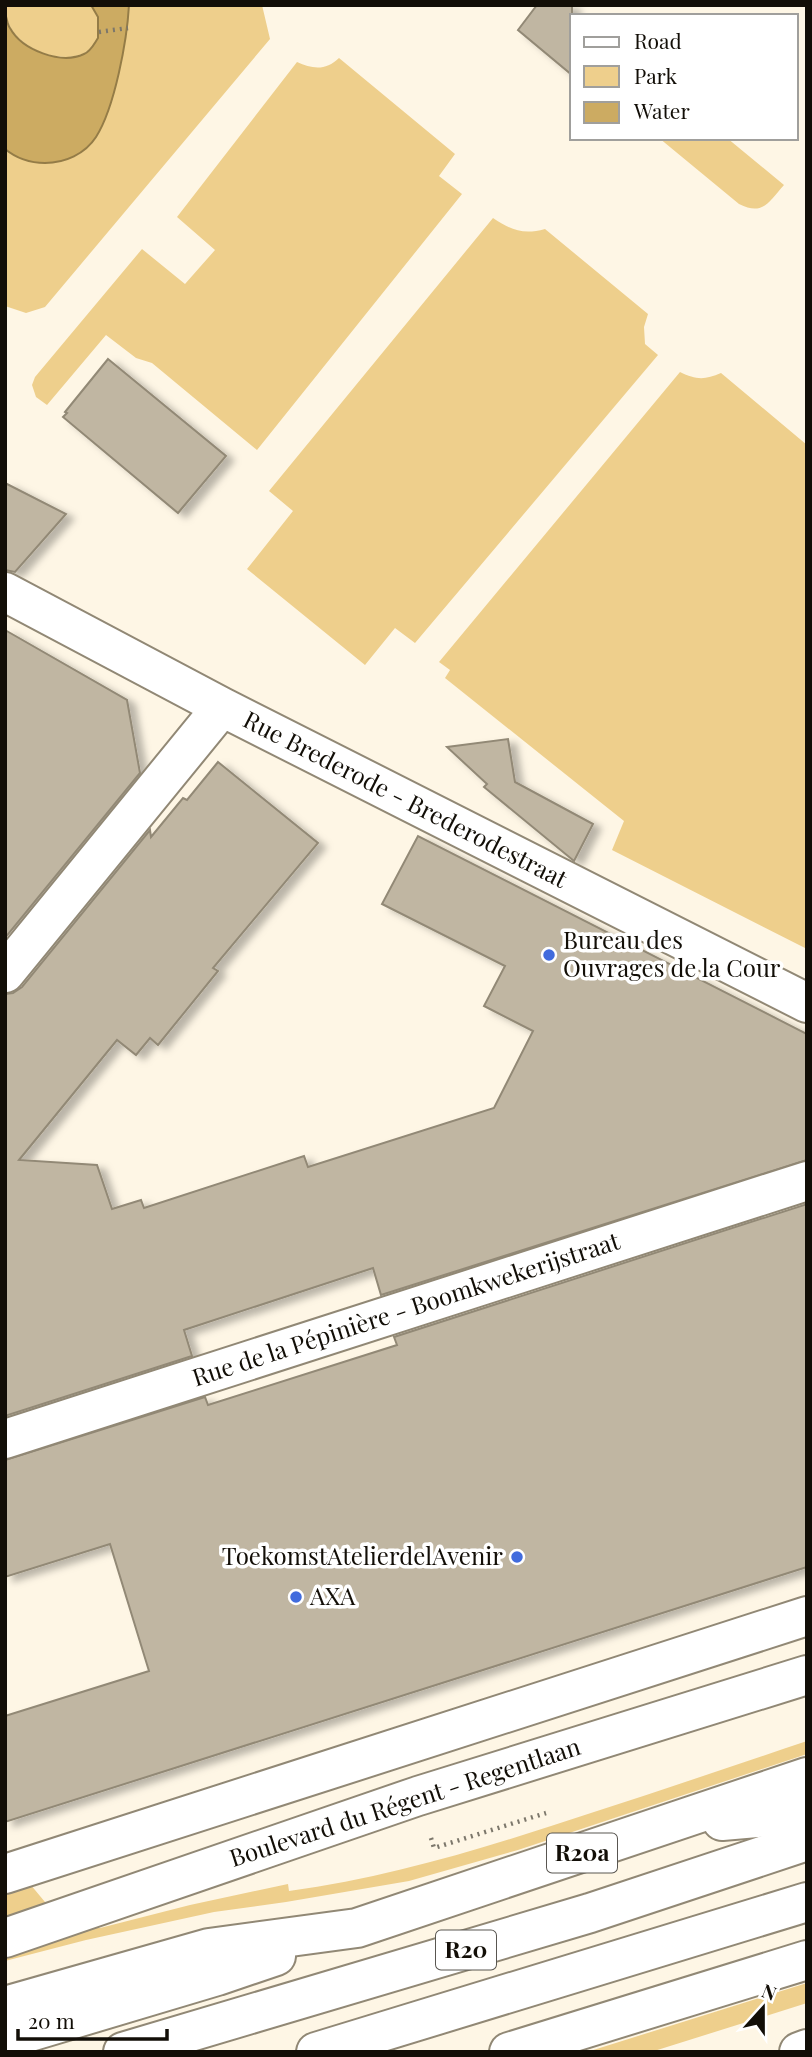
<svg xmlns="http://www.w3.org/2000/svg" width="812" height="2057" viewBox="0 0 812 2057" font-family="'Playfair Display',serif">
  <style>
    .green { fill: #eecf8c }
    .water { fill: #ccab62; stroke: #947c47; stroke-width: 2 }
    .building { fill: #c0b6a2; stroke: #928976; stroke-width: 2; filter: url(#shadow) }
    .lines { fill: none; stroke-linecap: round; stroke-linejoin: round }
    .minor-casing { stroke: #918875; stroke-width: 42 }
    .major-casing { stroke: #918875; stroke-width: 42 }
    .highway-casing { stroke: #918875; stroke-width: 42 }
    .path { stroke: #7c776b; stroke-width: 4.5; stroke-dasharray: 2 5; stroke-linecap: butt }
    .minor { stroke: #fff; stroke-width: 38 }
    .major { stroke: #fff; stroke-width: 38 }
    .highway { stroke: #fff; stroke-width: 38 }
    .poi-dot { fill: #416bdd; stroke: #fff; stroke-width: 2.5 }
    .labels { text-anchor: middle; stroke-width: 7; stroke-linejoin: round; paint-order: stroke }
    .shield { fill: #fff; stroke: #595651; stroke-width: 2 }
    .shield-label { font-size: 23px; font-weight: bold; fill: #120e07 }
    .street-label { font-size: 24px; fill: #120e07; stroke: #fff }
    .poi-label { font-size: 24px; fill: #120e07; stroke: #fff; text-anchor: start }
  </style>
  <defs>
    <filter id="shadow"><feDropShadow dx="8" dy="4.5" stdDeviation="3.5" flood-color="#0004"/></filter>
  </defs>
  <rect width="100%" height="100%" fill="#fef6e5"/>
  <path class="green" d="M6 5H91C97 13 100 20 99 30 95 80 0 54 6 5Z
    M129 5H262L270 39 45 307 26 313 5 306V149L10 153C28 155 51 160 69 158 108 154 127 38 129 5Z
    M339 58 455 154 439 176 462 194 257 450 152 363 136 358 106 335 47 405 36 397 32 385 35 377 142 249 185 284 215 250 177 217 297 62C312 69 326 71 339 58Z
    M659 138H727L784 185C769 202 763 216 739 204Z
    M493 218C511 230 523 235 545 229L648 314 644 327 645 344 658 355 415 643 395 628 365 665 247 569 293 511 269 491Z
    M680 372C696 380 705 380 721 373L807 445V949L612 850 624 821 445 678 450 670 439 662Z
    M807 1741V1754L518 1850 409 1881 286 1902 214 1912 86 1940 5 1961V1891L30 1884 55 1914 81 1927 100 1928 190 1905 288 1884 289 1891C394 1877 494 1845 594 1812 665 1789 736 1765 807 1741Z
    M807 1983V2003L651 2052H587Z"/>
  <path class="water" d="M91 5H129C127 40 115 107 96 137 85 154 65 163 45 163 31 163 16 158 5 149V13C7 18 7 24 10 28 22 50 61 65 84 54 91 51 94 44 98 38V17Z"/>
  <path class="building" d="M537 5H572V75L518 30Z
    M108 359 226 456 178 513 63 417 67 413 65 412Z
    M5 483 66 514 15 572 5 570Z
    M5 630 127 700 140 773 5 938Z
    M508 739 515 782 593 824 574 861 484 787 487 784 447 747Z
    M218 762 318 843 213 968 218 971 158 1045 150 1038 136 1055 117 1040 19 1160 97 1165 112 1209 141 1200 144 1208 304 1156 308 1167 494 1108 533 1031 484 1006 505 966 382 904 418 836 807 1034V1160L381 1295 373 1268 184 1330 192 1356 5 1416V994L13 993 22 987 150 830 151 837 183 798 187 800Z
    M807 1204V1567L5 1822V1716L149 1671 110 1544 5 1577V1460L205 1397 208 1405 397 1345 394 1337Z"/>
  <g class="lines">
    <defs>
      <path id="minor" d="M5 592 222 707 807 1003
        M5 973 222 707
        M5 1439 807 1181
        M5 1874 807 1616
        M5 1938 418 1796 807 1675
        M799 2052 807 2049"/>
      <path id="major" d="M722 1821 807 1814
        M5 2006 209 1948 357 1928 807 1777
        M5 2047 23 2034 217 1976 276 1956
        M509 2052 807 1960"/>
      <path id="highway" d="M123 2052 590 1913 807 1841
        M316 2052 807 1902"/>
    </defs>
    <use href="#minor" class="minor-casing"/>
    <use href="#major" class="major-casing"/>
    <use href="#highway" class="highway-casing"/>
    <path class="path" d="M99 32 128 28
      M431 1838 434 1848 546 1813"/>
    <use href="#minor" class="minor"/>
    <use href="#major" class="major"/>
    <use href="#highway" class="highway"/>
  </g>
  <g class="poi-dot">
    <circle cx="549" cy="955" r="7"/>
    <circle cx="517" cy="1557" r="7"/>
    <circle cx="296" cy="1597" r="7"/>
  </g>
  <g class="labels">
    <g class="shield">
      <rect x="547" y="1833.5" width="70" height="39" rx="5"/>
      <rect x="436" y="1930.5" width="60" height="39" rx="5"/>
    </g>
    <g class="shield-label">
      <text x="582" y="1861">R20a</text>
      <text x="466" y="1958">R20</text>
    </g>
    <g class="street-label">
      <text transform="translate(405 800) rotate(27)" y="8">Rue Brederode - Brederodestraat</text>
      <text transform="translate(406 1310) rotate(-18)" y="8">Rue de la Pépinière - Boomkwekerijstraat</text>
      <text transform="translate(405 1803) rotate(-18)" y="8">Boulevard du Régent - Regentlaan</text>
    </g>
    <g class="poi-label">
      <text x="563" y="949">Bureau des<tspan x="563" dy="28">Ouvrages de la Cour</tspan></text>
      <text x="503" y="1565" text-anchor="end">ToekomstAtelierdelAvenir</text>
      <text x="310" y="1605">AXA</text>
    </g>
  </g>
  <rect width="812" height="2057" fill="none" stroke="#120e07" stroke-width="14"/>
  <rect x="570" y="14" width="228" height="126" fill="#ffffff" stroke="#a09f9c" stroke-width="2"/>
  <rect x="584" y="37" width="35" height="10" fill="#ffffff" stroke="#a09f9c" stroke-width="2"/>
  <text x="634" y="49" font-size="21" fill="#120e07">Road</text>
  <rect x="584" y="66" width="35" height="21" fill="#eecf8c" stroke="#a09f9c" stroke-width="2"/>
  <text x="634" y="84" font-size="21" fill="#120e07">Park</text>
  <rect x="584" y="102" width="35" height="21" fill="#ccab62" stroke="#a09f9c" stroke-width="2"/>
  <text x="634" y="119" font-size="21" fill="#120e07">Water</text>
  <g transform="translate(763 2008) rotate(21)" stroke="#ffffff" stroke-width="5" paint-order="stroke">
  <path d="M0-5L12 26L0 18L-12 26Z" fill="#120e07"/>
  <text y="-10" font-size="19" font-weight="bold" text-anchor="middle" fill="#120e07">N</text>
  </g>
  <path d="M18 2029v10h149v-10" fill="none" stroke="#120e07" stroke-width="3.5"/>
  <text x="28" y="2029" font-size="21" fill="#120e07" stroke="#ffffff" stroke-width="5" paint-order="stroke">20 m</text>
</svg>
